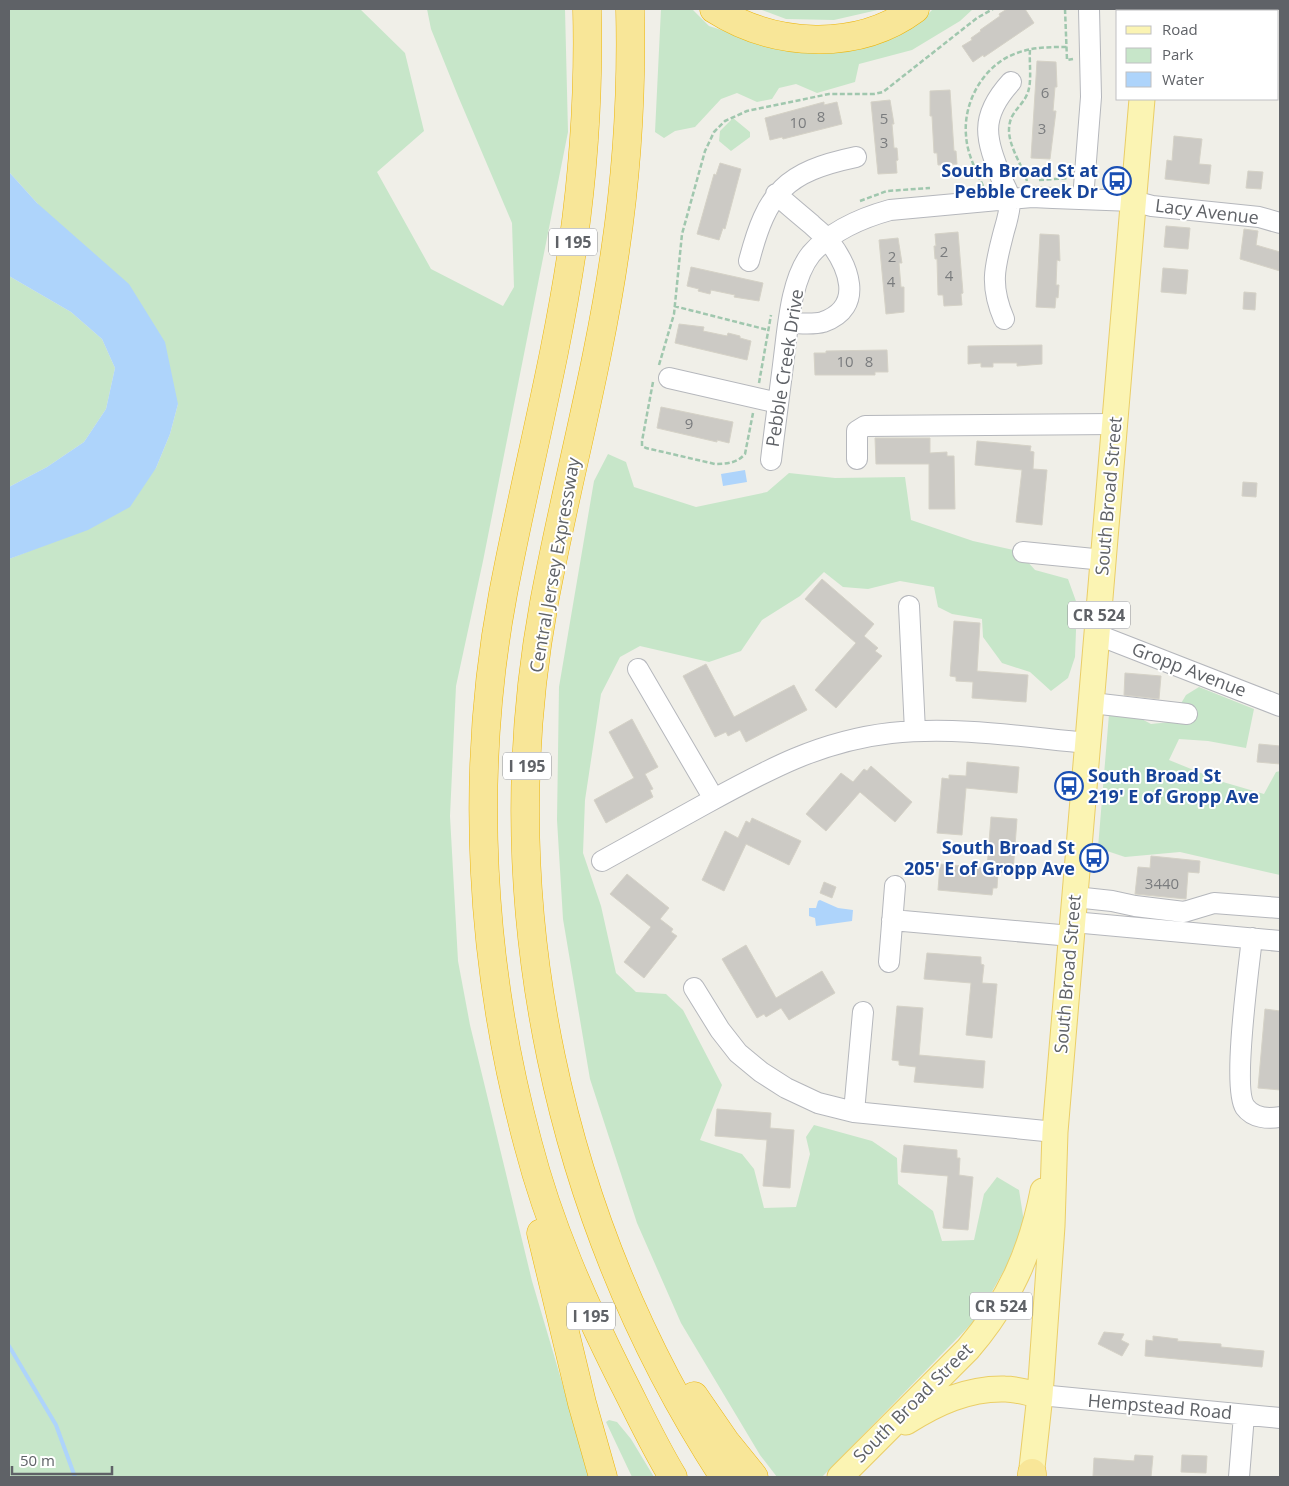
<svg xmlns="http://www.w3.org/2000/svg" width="1289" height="1486" viewBox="0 0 1289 1486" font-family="'Open Sans',sans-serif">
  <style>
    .green { fill: #c7e6c9 }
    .water { fill: #aed4fb }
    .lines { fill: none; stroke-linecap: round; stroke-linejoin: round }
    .stream { stroke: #aed4fb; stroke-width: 4 }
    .building { fill: #cccac5; stroke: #d5d2c7 }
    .minor-casing { stroke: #b5b7bc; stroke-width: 22 }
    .major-casing { stroke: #eace67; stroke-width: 27 }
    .highway-casing { stroke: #ecb50d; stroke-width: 29 }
    .path { stroke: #a0c7ae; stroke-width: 2.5; stroke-dasharray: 5 2.5; stroke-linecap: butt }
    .minor { stroke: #fff; stroke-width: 20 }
    .major { stroke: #fbf4b3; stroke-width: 25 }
    .highway { stroke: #f8e698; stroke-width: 28 }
    .labels { text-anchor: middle; stroke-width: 4; stroke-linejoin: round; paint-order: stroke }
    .number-label { font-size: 15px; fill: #7a7c7e }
    .shield { fill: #fff; stroke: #8f9195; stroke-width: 1 }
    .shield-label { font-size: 16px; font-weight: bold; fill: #5f6267 }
    .transit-label { font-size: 18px; font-weight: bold; fill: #164399; stroke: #fff; text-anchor: end }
    .street-label { font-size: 18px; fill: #5f6267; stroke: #fff }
  </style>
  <rect width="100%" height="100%" fill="#f0efe8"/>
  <path class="green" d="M9 9H360L405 53 424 131 377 172 431 269 503 306 514 287 512 223 458 96 431 29 427 9H565L568 132 483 561 456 686 450 816 458 961 470 1025 532 1281 590 1477H9V559L42 546 156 468 170 434 178 404 37 203 9 172Z
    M661 9H692L709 26 762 43 926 16 933 9H973L960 21 912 50 859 64 855 82 817 93 796 84 779 88 772 99 757 102 737 93 721 99 695 127 675 131 664 138 655 132Z
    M759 9H882L834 20 786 19Z
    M733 118 750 132V137L731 151 719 141 720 131Z
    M9 276 71 312 102 339 115 368 106 409 84 442 47 467 9 487Z
    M608 454 626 462 634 487 696 507 767 492 789 473 835 478 905 477 911 520 973 541 1018 551 1035 570 1068 579 1077 604 1075 657 1068 678 1051 691 1030 672 1002 663 983 637 982 619 952 614 938 607 934 587 900 581 868 589 843 587 824 572 800 596 762 620 741 651 709 662 640 646 620 657 601 694 585 800 583 853 601 906 616 973 636 992 666 994 683 1010 722 1085 700 1140 742 1154 754 1169 764 1208 796 1207 810 1154 806 1137 814 1125 872 1141 897 1158 898 1184 933 1211 942 1241 974 1240 984 1194 997 1177 1019 1190 1024 1222 1007 1265 977 1318 822 1477H777L760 1455 681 1323 637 1223 590 1079 563 919 557 820 559 687 594 481Z
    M1199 687 1254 709 1246 748 1208 741 1179 739 1169 760 1223 782 1264 794 1276 772 1280 771V875L1180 852 1125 857 1098 848 1109 714 1121 708 1151 724 1170 722 1186 695Z
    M609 1420 617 1422 631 1439 654 1477H632L606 1422Z"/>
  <path class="water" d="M9 172 37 203 129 284 165 342 178 404 170 434 156 468 130 507 88 530 9 559V487L47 467 84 442 106 409 115 368 102 339 71 312 9 276Z
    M745 470 747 482 723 486 721 474Z
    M820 900 838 908 853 910 852 921 816 926 815 918 809 916V908H816L818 901Z"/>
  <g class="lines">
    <path class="stream" d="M9 1346 56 1425 75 1477"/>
  </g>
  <path class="building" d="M1007 9H1025L1034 23 984 57 983 55 973 62 962 46 972 40 971 38 981 31 980 30 1000 16 999 14Z
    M1037 61 1056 62 1057 87H1055L1053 111H1056L1050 159 1031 158Z
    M950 90 954 151H956L957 164 938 165 937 153H934L932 116H930V91Z
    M890 100 894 124H892L894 148H897L898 160 896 161 897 173 878 174 871 102Z
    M824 102V105L837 102 842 124 783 139 782 137 770 140 765 118Z
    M1174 136 1202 139 1199 164 1211 165 1209 184 1165 179 1167 160 1172 161Z
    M720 163 741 169 725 229 723 228 719 240 697 234 714 174 716 175Z
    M1248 171 1263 172 1261 189 1246 188Z
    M1166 226 1190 228 1188 249 1164 247Z
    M1244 229 1258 231 1256 245 1280 252V271L1240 259Z
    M958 232 963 293 961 294 962 305 944 306 943 295H938L937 259H935L934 246H936L935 234Z
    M1040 234 1059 235 1060 261 1057 260 1056 285H1059L1058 298 1056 297 1055 308 1036 307Z
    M898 238 902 263H899L901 287H904V312L886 314 879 240Z
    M691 267 763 283 759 301 734 297 735 295 711 290 710 294 698 291 699 289 687 286Z
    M1163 268 1188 270 1186 294 1161 292Z
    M1244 292 1256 293 1255 310 1243 309Z
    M679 324 704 327 703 331 727 336 728 333 740 336V338L751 341 747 360 675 343Z
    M1042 345V364L1017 366V363H993V367H981V363L968 364V346Z
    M887 350 888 372H875V375H815L814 353H826V351Z
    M661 407 733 422 729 443 717 440V442L657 428Z
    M875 438H930V453L947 452V456H954L955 509H929V464H876Z
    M977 441 1031 446 1030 451 1034 452 1033 469 1047 470 1042 525 1016 522 1022 470 975 465Z
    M1243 482 1257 483 1256 497 1242 496Z
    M822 579 874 624 864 636 878 648 875 651 882 656 836 708 815 690 856 643 805 599Z
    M954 621 980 623 977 671 1028 675 1026 702 972 698 973 682 956 681V677L950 676Z
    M706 664 734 717 794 685 807 710 746 742 740 730 728 736 726 732 715 737 683 676Z
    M1125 673 1161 676 1159 699 1124 695Z
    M632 719 658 767 645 774 653 789 650 790 653 797 606 823 594 800 634 778 609 732Z
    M1259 744 1280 746V764L1257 762Z
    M967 762 1019 767 1017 793 966 788 962 835 937 833 942 778 949 779V775L966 776Z
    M871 766 912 802 895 822 860 792 826 831 806 814 841 773 853 782 864 769 867 771Z
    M991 817 1017 819 1013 873 998 872 997 888H993L992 895 938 890 940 864 987 868Z
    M752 818 801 841 789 865 746 844 724 891 702 880 725 831 738 838 746 821 750 823Z
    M1151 856 1200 861 1199 873 1188 872 1186 899 1135 894 1138 867 1150 868Z
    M627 874 669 908 660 919 673 929 671 932 677 936 644 978 624 962 651 927 610 894Z
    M824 882 836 887 832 898 820 893Z
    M746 945 776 998 822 971 835 993 789 1020 781 1008 766 1017 764 1014 757 1018 722 959Z
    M927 953 981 957V964L984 965 982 983 997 984 992 1038 966 1035 971 983 924 979Z
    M897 1006 923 1008 919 1055 985 1061 983 1088 914 1082 916 1067 899 1065V1061L892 1060Z
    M1265 1009 1280 1011V1090L1258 1088Z
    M717 1109 771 1113 770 1128 794 1130 790 1188 763 1186 767 1140 715 1136Z
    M904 1145 957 1150V1158H960L959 1175 973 1177 968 1230 943 1228 948 1176 901 1172Z
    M1104 1332 1124 1334 1121 1340 1129 1344 1122 1356 1098 1344Z
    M1153 1336 1178 1339 1177 1341 1221 1344V1347L1264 1351 1262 1367 1145 1356 1146 1340 1153 1341Z
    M1135 1455 1153 1456 1151 1477 1093 1476 1094 1458 1134 1461Z
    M1182 1455 1207 1456 1206 1473 1181 1472Z"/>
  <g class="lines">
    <defs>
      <path id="minor" d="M776 194C787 204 799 214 811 224 816 229 823 234 828 240 848 265 866 307 823 322 813 325 800 323 789 323
        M1083 199 1091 97 1089 9
        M749 261C767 192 785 172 856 157
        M1004 319C989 284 995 266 1004 231 1007 221 1010 210 1010 201 1010 194 1005 186 1002 180 986 139 978 118 1011 82
        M669 378 778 403
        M857 459V431L865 426 1115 424
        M771 460C775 425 780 391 784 357 788 326 791 279 811 254 832 230 861 218 890 210L1032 197 1053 198 1133 201 1152 206 1259 217 1280 223
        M1023 552 1104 560
        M909 606 915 731
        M1098 635 1280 706
        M638 669 714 799
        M1092 703 1187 714
        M602 861C636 842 671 823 705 804 767 770 820 741 891 733 957 726 1023 737 1088 743
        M1075 897 1112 901 1135 906 1184 912 1214 903 1280 908
        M892 920 1071 936
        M1073 922 1280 941
        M1252 938C1249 966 1232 1088 1245 1107 1253 1118 1268 1119 1280 1117
        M889 962 895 886
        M694 988 720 1030 738 1053 761 1072 786 1088 818 1103 854 1112 1055 1132
        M854 1112 863 1012
        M1040 1395 1280 1418
        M1239 1477 1244 1415"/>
      <path id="major" d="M1150 11 1151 9
        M906 1422C936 1403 968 1388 1005 1389 1016 1389 1028 1393 1040 1395
        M840 1477 968 1349C1009 1301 1031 1253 1043 1191
        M1031 1477 1040 1395 1052 1226 1055 1132 1142 99"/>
      <path id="highway" d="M587 9C589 87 584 166 573 244 556 362 525 477 503 594 469 775 480 966 528 1144 549 1225 583 1302 620 1376 638 1411 653 1444 673 1477
        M630 9C632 90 627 172 615 252 598 370 566 485 544 603 489 904 558 1222 724 1477
        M714 9C774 47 857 52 915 9
        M541 1233 582 1403 603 1477
        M694 1396 725 1441 754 1477
        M1032 1477V1473"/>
    </defs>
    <use href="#minor" class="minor-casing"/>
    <use href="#major" class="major-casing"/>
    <use href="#highway" class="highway-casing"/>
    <path class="path" d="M1065 9 1067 60 1073 59
      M1039 180 1069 178
      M1027 181C1022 165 1009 147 1009 130 1009 111 1023 107 1028 92 1032 80 1029 63 1030 49
      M983 186C976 170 967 154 966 135 963 102 984 64 1017 53 1033 47 1050 47 1067 47
      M860 201 887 191 930 188
      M674 306 768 330
      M659 365 674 314 682 234 705 151 714 132 725 121 747 111 829 94H874L883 92 977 18 993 9
      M653 382 642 441V446L646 448 715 464C727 464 737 463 745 454L753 413
      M759 383 771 315"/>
    <use href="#minor" class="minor"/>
    <use href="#major" class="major"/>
    <use href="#highway" class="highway"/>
  </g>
  <defs>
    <symbol id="bus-ring" viewBox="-11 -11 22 22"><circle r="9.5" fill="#fff" stroke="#1a4fb4" stroke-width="1.5"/><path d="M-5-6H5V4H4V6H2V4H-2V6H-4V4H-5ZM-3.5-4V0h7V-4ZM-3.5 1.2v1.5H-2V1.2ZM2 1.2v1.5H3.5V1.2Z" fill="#1a4fb4"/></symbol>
  </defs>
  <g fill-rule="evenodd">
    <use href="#bus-ring" x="1101" y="165" width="32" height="32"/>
    <use href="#bus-ring" x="1053" y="770" width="32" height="32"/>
    <use href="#bus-ring" x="1078" y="842" width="32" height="32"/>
  </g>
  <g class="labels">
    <g class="number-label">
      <text x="1045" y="98">6</text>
      <text x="821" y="122">8</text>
      <text x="884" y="124">5</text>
      <text x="798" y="128">10</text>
      <text x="1042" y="134">3</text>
      <text x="884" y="148">3</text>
      <text x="944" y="257">2</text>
      <text x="892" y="262">2</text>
      <text x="949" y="281">4</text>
      <text x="891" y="287">4</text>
      <text x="845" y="367">10</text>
      <text x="869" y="367">8</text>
      <text x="689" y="429">9</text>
      <text x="1162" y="889">3440</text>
    </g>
    <g class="shield">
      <rect x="549" y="228.5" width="48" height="27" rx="4"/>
      <rect x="1068" y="601.5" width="62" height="27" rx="4"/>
      <rect x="503" y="752.5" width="48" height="27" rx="4"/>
      <rect x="970" y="1292.5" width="62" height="27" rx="4"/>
      <rect x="567" y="1302.5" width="48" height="27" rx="4"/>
    </g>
    <g class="shield-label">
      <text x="573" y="248">I 195</text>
      <text x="1099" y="621">CR 524</text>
      <text x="527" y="772">I 195</text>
      <text x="1001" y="1312">CR 524</text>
      <text x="591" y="1322">I 195</text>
    </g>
    <g class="transit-label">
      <text x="1098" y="177">South Broad St at<tspan x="1098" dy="21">Pebble Creek Dr</tspan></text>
      <text x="1088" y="782" text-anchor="start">South Broad St<tspan x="1088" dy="21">219' E of Gropp Ave</tspan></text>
      <text x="1075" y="854">South Broad St<tspan x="1075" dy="21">205' E of Gropp Ave</tspan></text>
    </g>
    <g class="street-label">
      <text transform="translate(1207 212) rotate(7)" y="6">Lacy Avenue</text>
      <text transform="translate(785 368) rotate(-81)" y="6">Pebble Creek Drive</text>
      <text transform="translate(1109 496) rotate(-85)" y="6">South Broad Street</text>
      <text transform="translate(555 565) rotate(-80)" y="6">Central Jersey Expressway</text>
      <text transform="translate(1189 670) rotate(21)" y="6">Gropp Avenue</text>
      <text transform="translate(1068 974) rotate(-85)" y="6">South Broad Street</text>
      <text transform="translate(913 1403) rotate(-45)" y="6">South Broad Street</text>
      <text transform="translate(1160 1407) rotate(5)" y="6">Hempstead Road</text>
    </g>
  </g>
  <rect width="1289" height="1486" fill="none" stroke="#5f6267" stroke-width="20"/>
  <rect x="1116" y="10" width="162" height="90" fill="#ffffff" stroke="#bfc0c2"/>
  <rect x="1126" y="26" width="25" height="8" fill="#fbf4b3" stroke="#bfc0c2"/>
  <text x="1162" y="35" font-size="15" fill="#5f6267">Road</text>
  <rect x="1126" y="48" width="25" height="15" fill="#c7e6c9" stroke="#bfc0c2"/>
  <text x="1162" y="60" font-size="15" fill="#5f6267">Park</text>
  <rect x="1126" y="72" width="25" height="15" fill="#aed4fb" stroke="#bfc0c2"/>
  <text x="1162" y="85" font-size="15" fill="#5f6267">Water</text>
  <path d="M12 1466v8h100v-8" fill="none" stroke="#5f6267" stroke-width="2.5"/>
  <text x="20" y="1466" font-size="15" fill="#5f6267" stroke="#ffffff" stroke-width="4" paint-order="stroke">50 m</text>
</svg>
